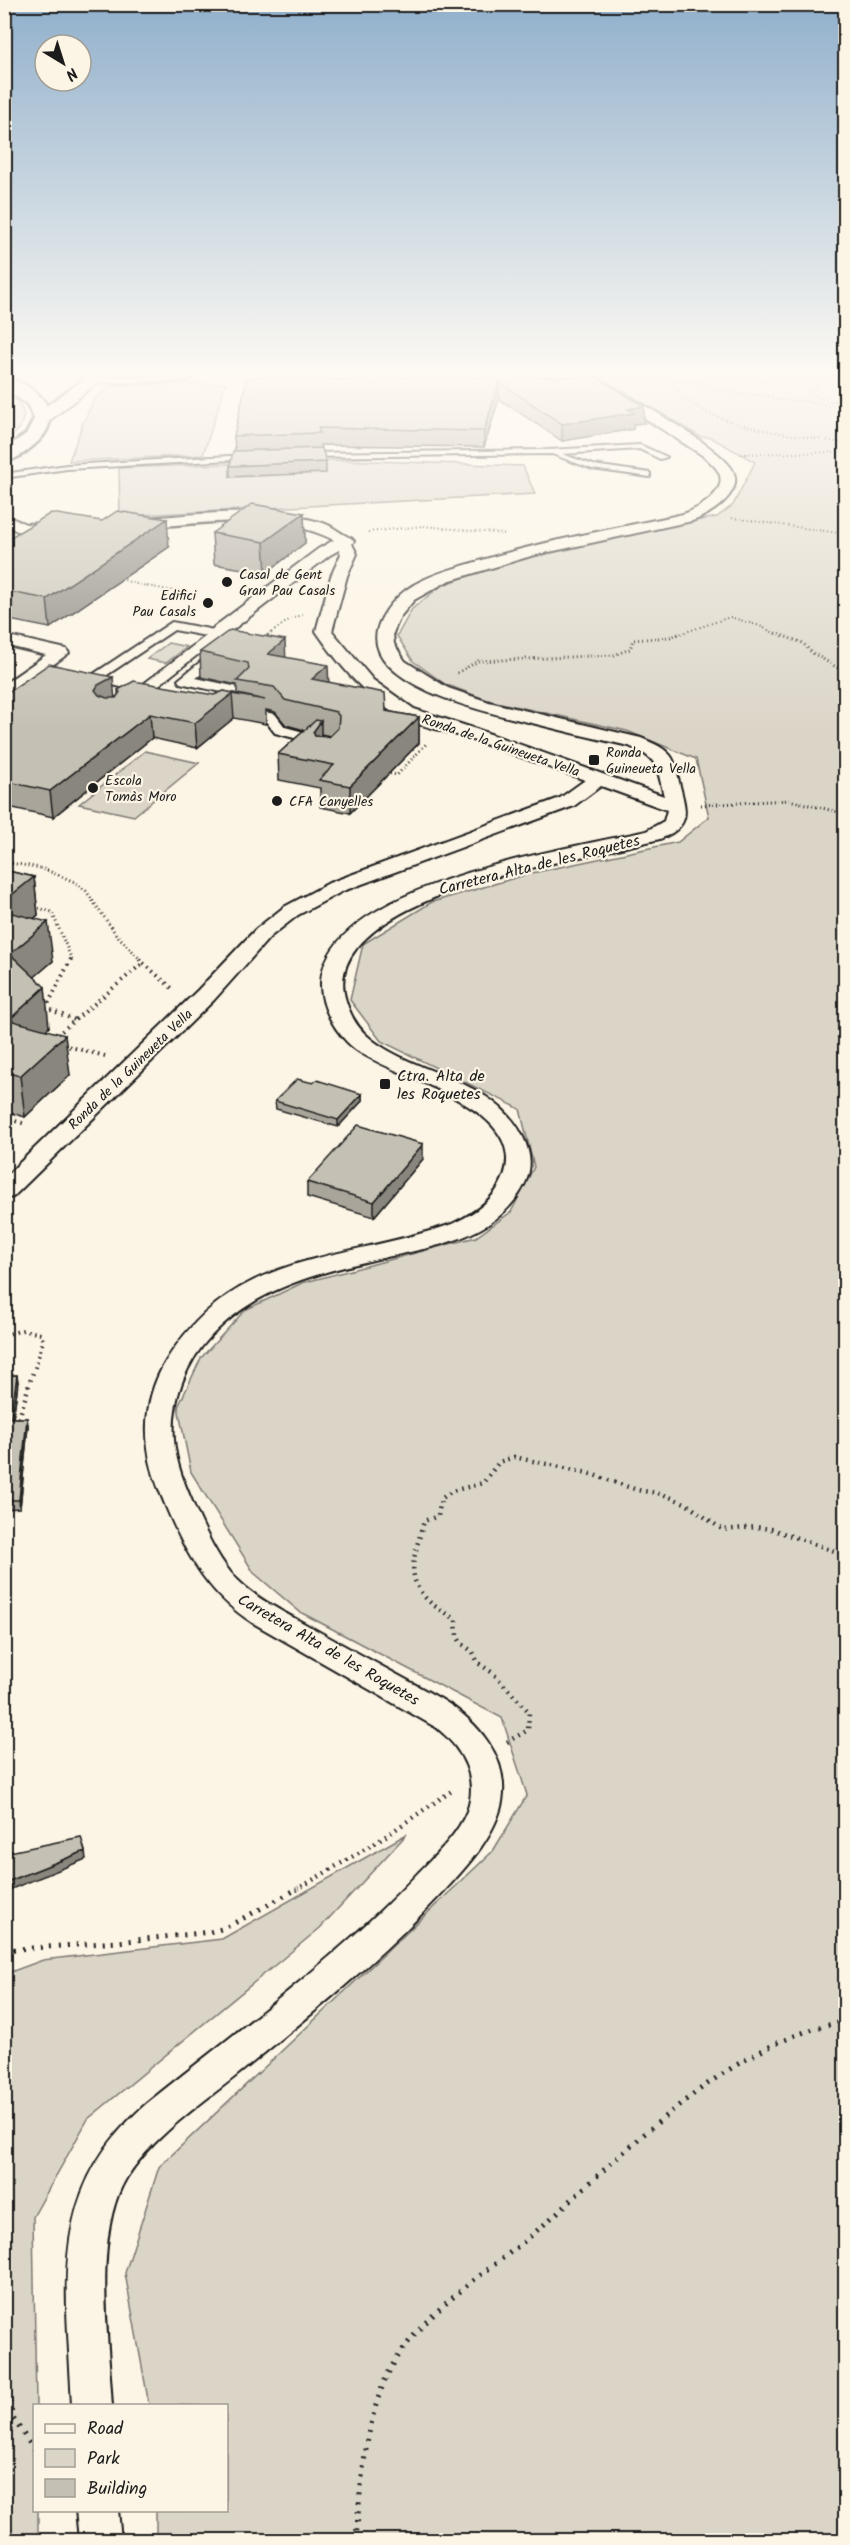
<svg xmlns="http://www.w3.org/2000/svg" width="850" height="2545" viewBox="0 0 850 2545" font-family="Kalam,sans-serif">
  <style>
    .green { fill: #dbd5c8; stroke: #7c7872; stroke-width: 1.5 }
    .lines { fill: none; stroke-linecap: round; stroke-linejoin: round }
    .service-casing { stroke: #1c1c1c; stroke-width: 4 }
    .pedestrian-casing { stroke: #1c1c1c; stroke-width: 4 }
    .minor-casing { stroke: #1c1c1c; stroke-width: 4 }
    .tertiary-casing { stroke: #1c1c1c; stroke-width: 4 }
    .secondary-casing { stroke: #1c1c1c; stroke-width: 5 }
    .path-far4 { stroke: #1c1c1c; stroke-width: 2; stroke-dasharray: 1 3; stroke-linecap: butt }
    .path-far3 { stroke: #1c1c1c; stroke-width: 3; stroke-dasharray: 1 3; stroke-linecap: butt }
    .path-far2 { stroke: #1c1c1c; stroke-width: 4; stroke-dasharray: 1.5 4.5; stroke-linecap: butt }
    .path-far1 { stroke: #1c1c1c; stroke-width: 4.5; stroke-dasharray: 1.5 5; stroke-linecap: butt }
    .path { stroke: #1c1c1c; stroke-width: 5; stroke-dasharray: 2 7; stroke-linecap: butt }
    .service { fill: #fcf5e5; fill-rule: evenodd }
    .pedestrian { fill: #fcf5e5; fill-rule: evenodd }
    .minor { fill: #fcf5e5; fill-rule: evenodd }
    .tertiary { fill: #fcf5e5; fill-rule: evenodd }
    .secondary { fill: #fcf5e5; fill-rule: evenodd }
    .wall { fill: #a9a59a; stroke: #1c1c1c; stroke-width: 1.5; fill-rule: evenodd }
    .shaded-wall { fill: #89867d; stroke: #1c1c1c; stroke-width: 1.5 }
    .building { fill: #c4c0b3; stroke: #1c1c1c; stroke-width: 1.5 }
    .poi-dot { fill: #1c1c1c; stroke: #fcf5e5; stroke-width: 2 }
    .labels { text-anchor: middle; stroke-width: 4.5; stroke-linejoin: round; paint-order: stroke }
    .far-poi-label { font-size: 14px; fill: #1c1c1c; stroke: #fcf5e5; text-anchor: start }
    .far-street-label { font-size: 14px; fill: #1c1c1c; stroke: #fcf5e5 }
    .street-label { font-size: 16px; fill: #1c1c1c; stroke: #fcf5e5 }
    .poi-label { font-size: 16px; fill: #1c1c1c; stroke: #fcf5e5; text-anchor: start }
  </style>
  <rect width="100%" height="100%" fill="#fcf5e5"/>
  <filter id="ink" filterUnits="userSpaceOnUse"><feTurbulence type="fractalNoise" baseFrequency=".0167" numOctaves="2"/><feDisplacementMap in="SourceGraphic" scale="12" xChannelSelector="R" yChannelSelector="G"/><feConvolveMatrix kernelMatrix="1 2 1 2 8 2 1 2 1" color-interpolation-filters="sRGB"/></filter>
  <g filter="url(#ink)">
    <path class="green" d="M599 377H845V2540H156V2511L226 2510V2406L149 2405 125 2273 159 2167 493 1851 527 1795 502 1718 300 1612 254 1573 191 1472 178 1407 201 1358 245 1310 302 1283 476 1237 511 1212 534 1167 520 1109 381 1041 350 1000 363 944 432 902 532 873 678 842 709 817 696 759 627 731 487 700 445 684 413 661 397 636 412 609 441 586 488 568 576 544 717 517 733 505 755 462 710 437H701Z
      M226 383 203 455 69 461 83 423 95 398 112 386Z
      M5 392 19 402 24 415 20 428 5 443Z
      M340 460 523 466 535 494 120 516 119 468Z
      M168 643 187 647 166 663 147 659Z
      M145 751 199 763 134 816 79 804Z
      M407 1834 320 1928 88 2119 33 2217 36 2405 34 2510 38 2511V2540H5V1974L43 1960 222 1939Z"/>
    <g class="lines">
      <defs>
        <path id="service" d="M640 445 667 457 660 459 639 449 562 454 593 465 650 473V477L592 469 552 454 306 457 302 455 306 453 548 450Z
          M248 455 252 457 251 459 67 469 4 478V474L67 465Z"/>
        <path id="pedestrian" d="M172 622 214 630 225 628 226 632 243 635 244 638 238 642 219 638 146 695 151 698 149 701 127 702 126 698 79 688 77 685ZM174 630 206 636 133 692 95 683Z
          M220 649 225 650 227 653 225 656 196 678 247 689 249 692 247 695 226 709 219 705 231 694 180 683 178 680 215 650Z
          M240 708 275 714 285 727 330 739 332 742 325 746 275 733 265 720 235 715 233 712 235 709Z"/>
        <path id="minor" d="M88 377H194L187 381 93 383 88 382Z
          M581 377H596C625 395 717 444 732 469 746 492 710 515 692 521L531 556 448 581 414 600 400 617 393 633 394 644 405 661 448 688 489 702 641 738C652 743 662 746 670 755 676 762 677 773 679 782 686 810 693 826 660 839 610 851 560 861 510 873 457 887 322 927 346 1001 351 1017 358 1029 371 1039 418 1076 494 1078 523 1137 533 1158 532 1174 519 1194 487 1243 422 1248 369 1261 313 1274 253 1291 212 1335 185 1363 171 1401 174 1440 176 1464 185 1485 194 1506 204 1529 215 1553 231 1573 252 1597 280 1610 307 1625 351 1650 397 1674 441 1699 476 1720 510 1757 502 1802 496 1834 468 1865 446 1889 385 1954 316 2011 247 2067 206 2101 156 2132 127 2177 92 2233 109 2342 112 2406H72C67 2286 46 2192 146 2104 239 2029 337 1959 419 1872 436 1855 458 1834 467 1811 479 1778 462 1748 437 1728L253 1623C204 1592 181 1545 160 1492 142 1449 141 1402 166 1361 234 1249 344 1262 452 1224 474 1214 495 1200 504 1176 529 1106 395 1079 355 1049 336 1034 320 1007 321 982 327 883 571 849 646 831L664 821 667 810 601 786 574 806 343 891 298 915 270 937 214 1000 13 1197 4 1199V1178L198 990 256 929 284 907 329 883 560 798 585 780C544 766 504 750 463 737 440 729 415 726 394 713 361 692 338 663 316 631L331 576 341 554 339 550 330 555 226 635H214L212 631 214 627 318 549 334 540C275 510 198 524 134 529L126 524 134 519C193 515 267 505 323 523 333 526 342 535 351 538L354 541 352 544 357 554 347 576 332 631 373 680 414 709 479 730 664 796C656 765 660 760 629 746 597 739 564 731 532 723 494 714 355 685 379 624 386 607 402 590 419 582 438 572 459 567 479 561 546 540 615 529 683 514 698 509 730 491 718 471 715 466 709 461 705 457Z
          M4 515 26 524 59 522 67 527 59 532 24 534 4 525Z
          M4 635 66 649 69 653 10 696 4 697V684L46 655 4 645Z
          M76 2510H118L121 2540H79Z"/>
        <path id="tertiary" d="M87 377H105L50 420H38L35 416 38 412Z"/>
        <path id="secondary" d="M4 377C40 386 70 416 33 446 25 453 15 460 4 462V449L26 434 34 419 27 404 4 389Z"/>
      </defs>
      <use href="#service" class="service-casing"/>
      <use href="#pedestrian" class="pedestrian-casing"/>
      <use href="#minor" class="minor-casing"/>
      <use href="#tertiary" class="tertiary-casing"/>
      <use href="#secondary" class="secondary-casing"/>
      <path class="path-far4" d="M670 377C689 430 800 433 846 444
        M804 377 819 385 809 392 828 401 846 402
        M690 381 730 393 772 396V400L802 401 846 409
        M671 382 742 381 789 377
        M741 454 846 452
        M732 518 846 534
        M368 532 423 526 504 534
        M117 577 132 583 195 595
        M268 635 289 620 304 614
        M677 635 730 617 760 626 778 635"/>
      <path class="path-far3" d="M775 633 803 643 811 652 846 673
        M264 638 271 633
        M457 673 478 661 614 655 630 649 633 640 670 637 681 633
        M386 773 397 775 427 743
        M701 805 789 800 846 814
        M4 862 41 868 75 882 86 891 116 934 141 960
        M35 907 52 912 72 960"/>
      <path class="path-far2" d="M71 959 46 1008 75 1020
        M139 959 174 990
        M57 1035 143 963
        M63 1045 105 1056
        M4 1118 26 1124
        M4 1335 23 1330 41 1334 43 1341 34 1371"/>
      <path class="path-far1" d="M19 1418 34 1369
        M507 1742 528 1730 529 1712 493 1673 478 1663 473 1652 461 1643 457 1636 456 1620C449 1614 440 1610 432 1604 401 1578 416 1553 424 1521L438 1516 441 1499 452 1491 483 1483 499 1462 514 1457 588 1473 637 1490 662 1494 685 1503 723 1530 756 1527 771 1529 846 1555
        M296 1890 377 1842 453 1790"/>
      <path class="path" d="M4 1950 118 1942 210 1932 225 1928 299 1888
        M4 2375 13 2418 34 2450
        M356 2540C360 2489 366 2413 391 2368 424 2310 483 2276 532 2235 614 2164 698 2071 802 2033 817 2027 832 2024 846 2020"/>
      <use href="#service" class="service"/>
      <use href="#pedestrian" class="pedestrian"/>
      <use href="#minor" class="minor"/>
      <use href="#tertiary" class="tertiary"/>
      <use href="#secondary" class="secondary"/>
    </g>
    <path class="wall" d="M255 377H299L298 378 360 381 359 377H596L644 423 633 424V429L562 441 499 399 484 447 320 445V448L326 462V473L230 477V466L235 451 234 436Z
      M304 513 305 543 266 573 214 564 212 533Z
      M4 541 169 547 50 628 4 619Z
      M200 652 285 657 329 682 386 711 419 717V743L350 813 320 807V788L279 780 278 754 305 730 286 725 275 712 266 710V724L234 718 197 748 152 738 53 817 4 806V695L114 698H116L118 695V690L214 695 224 691 237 694V685L201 677ZM321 734 330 736 321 737Z
      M4 870 34 877 38 915 34 919 53 961 34 977 49 1027 46 1030 70 1075 25 1117 4 1111Z
      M313 1083 362 1094V1101L338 1127 276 1109 275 1101Z
      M423 1159 374 1217 307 1197V1182Z
      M17 1375 18 1383 13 1418H27L28 1426 20 1508 4 1509V1376Z"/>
    <path class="shaded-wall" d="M289 377H299L288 394V378Z
      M499 382V399L484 447V431Z
      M644 406V423L633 424V429L562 441V424L628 409Z
      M304 513 305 543 266 573 264 542Z
      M167 519 169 547 50 628 47 599Z
      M285 640 286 665 268 654Z
      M328 665 329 690 312 679Z
      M113 677 115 701 100 709 95 690 98 685Z
      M232 694 234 718 197 748 195 723Z
      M150 714 152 738 53 817 50 791Z
      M419 717V743L350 813V786Z
      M321 721V747L313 732Z
      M34 877 38 915 4 944V901Z
      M48 922 53 961 15 994 10 954Z
      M45 987 49 1027 14 1060 9 1020Z
      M65 1035 70 1075 25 1117 20 1076Z
      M362 1094V1101L338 1127V1120Z
      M423 1144V1159L374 1217V1202Z
      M17 1375 18 1383 12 1426 11 1418Z
      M27 1418 28 1426 20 1508 19 1500Z
      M85 1851 86 1859 4 1892V1883Z"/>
    <path class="building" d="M255 377H289L288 378 362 381 361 377H596L644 406 628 409 634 413 562 424 499 382 484 431 318 428 320 433 234 436 247 378H254Z
      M322 448 326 462 230 466 233 451Z
      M252 504 304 513 264 542 212 533Z
      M117 511 167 519 47 599 4 591V541L51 513 102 521Z
      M230 630 285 640 268 654 328 665 312 679 385 693 386 711 419 717 350 786 319 780 334 765 278 754 316 720 321 721 313 732 315 736 329 737 338 728 339 716 336 712 285 700 274 687 237 681 249 669 248 663 200 652Z
      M49 664 113 677 98 685 95 690 99 695 107 698H116L120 692 118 690 134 681 214 695 224 691 265 700 232 694 195 723 150 714 50 791 4 781V695Z
      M4 870 34 877 4 901Z
      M4 911 48 922 10 954 45 987 9 1020 65 1035 20 1076 4 1072Z
      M297 1079 313 1083 317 1080 362 1094 338 1120 275 1101Z
      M358 1125 423 1144 374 1202 307 1182Z
      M17 1375 11 1418H27L19 1500H4V1376Z
      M81 1837 85 1851 4 1883V1846L6 1845 10 1852Z"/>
  </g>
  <linearGradient id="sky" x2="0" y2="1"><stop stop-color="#91b0cc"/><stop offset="0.51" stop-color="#fefaf3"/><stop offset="1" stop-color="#fefaf3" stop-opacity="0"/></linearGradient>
  <rect width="850" height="733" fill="url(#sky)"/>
  <g class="poi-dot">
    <circle cx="227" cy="582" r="6"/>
    <circle cx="208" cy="603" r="6"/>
    <rect x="588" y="754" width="12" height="12" rx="3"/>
    <circle cx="93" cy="788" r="6"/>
    <circle cx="277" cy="801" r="6"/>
    <rect x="379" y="1078" width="12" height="12" rx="3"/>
  </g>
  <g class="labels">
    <g class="far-poi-label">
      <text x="239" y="579">Casal de Gent<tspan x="239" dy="16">Gran Pau Casals</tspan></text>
      <text x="196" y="600" text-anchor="end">Edifici<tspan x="196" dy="16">Pau Casals</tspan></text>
      <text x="606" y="757">Ronda<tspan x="606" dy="16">Guineueta Vella</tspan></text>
      <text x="105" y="785">Escola<tspan x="105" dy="16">Tomàs Moro</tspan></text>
      <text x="289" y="806">CFA Canyelles</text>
    </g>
    <g class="far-street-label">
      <text transform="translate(501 745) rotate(19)" y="5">Ronda de la Guineueta Vella</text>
      <text transform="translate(130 1069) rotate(-44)" y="5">Ronda de la Guineueta Vella</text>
    </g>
    <g class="street-label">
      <text transform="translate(539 864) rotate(-14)" y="6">Carretera Alta de les Roquetes</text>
      <text transform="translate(329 1649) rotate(30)" y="6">Carretera Alta de les Roquetes</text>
    </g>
    <g class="poi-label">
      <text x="397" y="1081">Ctra. Alta de<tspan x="397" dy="18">les Roquetes</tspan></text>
    </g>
  </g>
  <rect width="850" height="2545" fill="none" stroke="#fcf5e5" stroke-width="24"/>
  <rect x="12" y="12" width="826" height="2521" fill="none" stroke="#1c1c1c" stroke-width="2" filter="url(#ink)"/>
  <rect x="33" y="2404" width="195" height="108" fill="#fcf5e5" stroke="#a29e95" stroke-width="1.5"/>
  <rect x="45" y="2424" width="30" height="9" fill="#fcf5e5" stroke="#a29e95" stroke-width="1.5"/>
  <text x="87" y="2434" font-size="18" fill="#1c1c1c">Road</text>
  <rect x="45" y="2449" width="30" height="18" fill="#dbd5c8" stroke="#a29e95" stroke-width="1.5"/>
  <text x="87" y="2464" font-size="18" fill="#1c1c1c">Park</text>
  <rect x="45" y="2479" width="30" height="18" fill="#c4c0b3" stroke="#a29e95" stroke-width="1.5"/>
  <text x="87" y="2494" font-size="18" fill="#1c1c1c">Building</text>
  <g transform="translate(63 63) rotate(142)"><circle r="28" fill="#fcf5e5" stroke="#a29e95" stroke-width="1.5"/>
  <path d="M0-4.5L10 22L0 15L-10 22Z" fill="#1c1c1c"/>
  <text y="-9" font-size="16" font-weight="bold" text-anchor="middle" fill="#1c1c1c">N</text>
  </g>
</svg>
